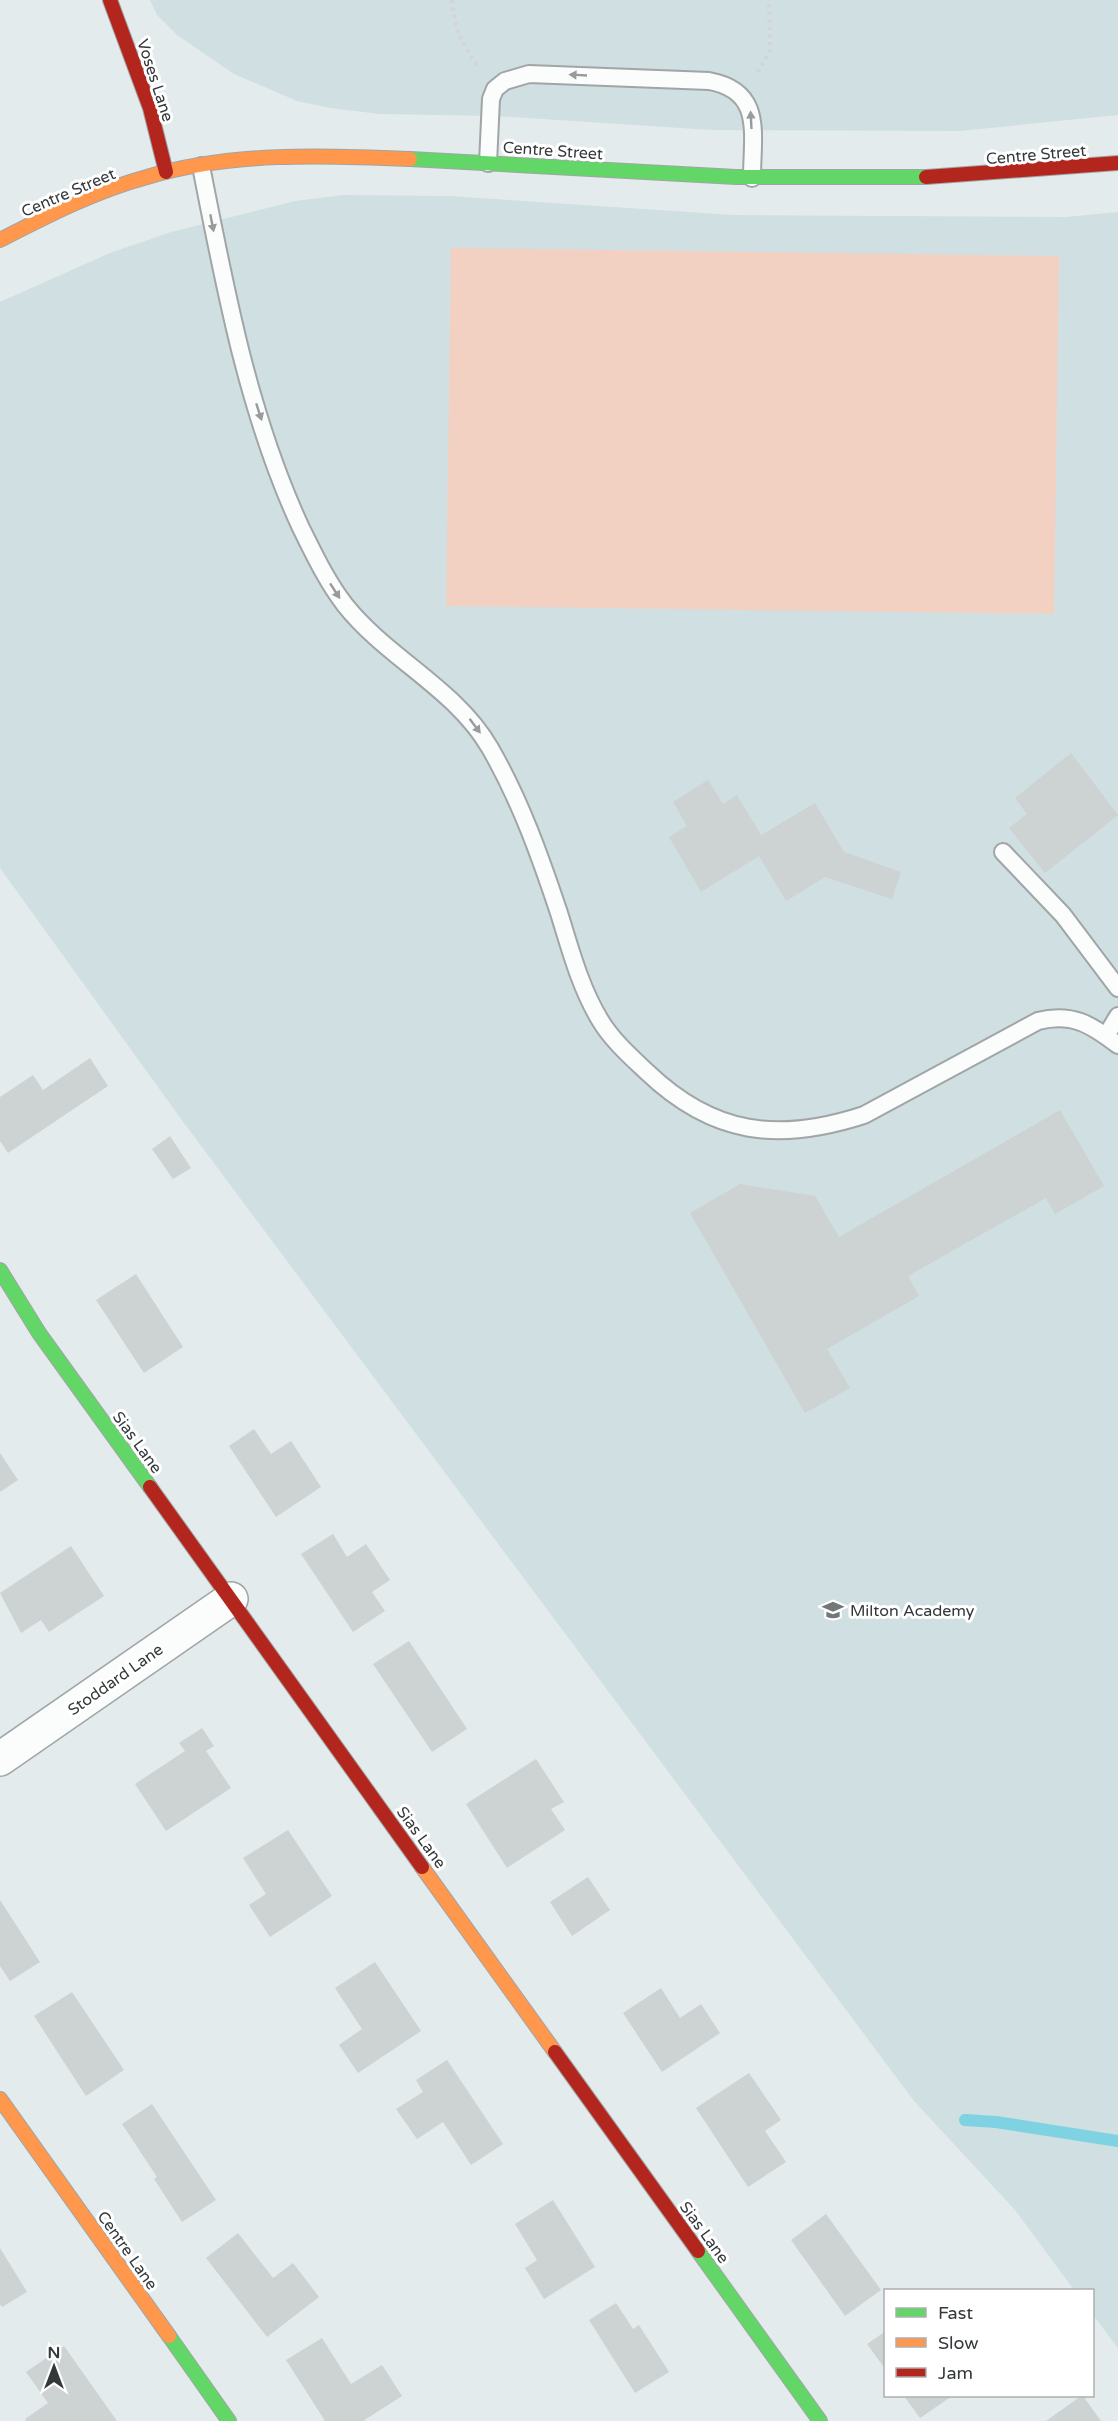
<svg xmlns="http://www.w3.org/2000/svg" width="1118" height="2421" viewBox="0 0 1118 2421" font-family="'Varela Round',sans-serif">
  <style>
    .built { fill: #d0dfe2 }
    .green { fill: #f2d1c3 }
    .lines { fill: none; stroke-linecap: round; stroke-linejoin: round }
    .stream { stroke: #7ed2e2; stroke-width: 12 }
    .building { fill: #cdd2d2 }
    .lane-casing { stroke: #a0a5a6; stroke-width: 20 }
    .street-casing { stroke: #a0a5a6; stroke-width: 36 }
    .fast-casing { stroke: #a0a5a6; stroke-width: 16 }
    .slow-casing { stroke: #a0a5a6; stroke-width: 16 }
    .jam-casing { stroke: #a0a5a6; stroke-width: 16 }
    .path { stroke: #d2d4d5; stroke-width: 4; stroke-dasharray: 3 4.5; stroke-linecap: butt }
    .lane { stroke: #fbfcfc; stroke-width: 16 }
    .street { stroke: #fbfcfc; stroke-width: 33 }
    .fast { stroke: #63d668; stroke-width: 14 }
    .slow { stroke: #ff974d; stroke-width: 14 }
    .jam { stroke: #b3261e; stroke-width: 14 }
    .oneway { fill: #989a9b }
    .labels { text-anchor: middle; stroke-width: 6; stroke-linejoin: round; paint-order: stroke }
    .street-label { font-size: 16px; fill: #34383a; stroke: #fff }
    .poi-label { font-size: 16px; fill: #34383a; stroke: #fff; text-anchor: start }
  </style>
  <rect width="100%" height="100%" fill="#e4ebec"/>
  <path class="built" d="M150 0H1118V115L960 131 711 130 495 116 380 114 330 108 297 101 234 74 177 35 157 15Z
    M343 195 450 196 734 215 1066 217 1118 212V2348L1093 2315 1092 2290H1074L1015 2210 914 2101 181 1119 0 868V302L110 253 171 232 295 201Z"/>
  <path class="green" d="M451 248 1059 256 1054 614 446 606Z"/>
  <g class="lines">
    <path class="stream" d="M965 2120 996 2122 1118 2141"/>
  </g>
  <path class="building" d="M1071 753 1118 815 1045 873 1009 828 1027 814 1015 798Z
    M708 780 723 804 737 795 761 835 815 803 844 852 901 872 892 899 825 877 786 901 759 856 701 892 669 837 687 826 673 802Z
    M90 1058 108 1086 8 1153 0 1141V1097L33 1075 43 1090Z
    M1060 1110 1104 1186 1055 1214 1046 1198 908 1276 919 1296 827 1349 850 1388 805 1413 690 1213 740 1184 815 1196 839 1237Z
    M170 1136 191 1168 173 1179 152 1149Z
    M136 1274 183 1347 144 1373 96 1300Z
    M254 1429 271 1454 291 1441 321 1487 276 1517 229 1446Z
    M0 1453 18 1480 0 1492Z
    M333 1534 347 1557 366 1544 390 1580 372 1592 385 1611 353 1632 301 1554Z
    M71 1546 104 1596 49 1632 41 1620 21 1633 0 1593Z
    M409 1641 467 1729 432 1752 373 1664Z
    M202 1728 214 1746 206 1751 231 1788 166 1831 135 1784 185 1751 179 1743Z
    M536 1759 564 1802 551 1809 565 1830 507 1868 466 1804Z
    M288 1830 332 1896 270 1937 249 1905 266 1894 243 1858Z
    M588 1877 610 1910 572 1936 550 1902Z
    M0 1900 40 1962 10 1981 0 1966Z
    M375 1962 421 2031 358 2073 339 2045 362 2029 335 1988Z
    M661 1988 680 2018 701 2004 720 2033 662 2072 623 2013Z
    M72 1992 124 2070 86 2096 34 2016Z
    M447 2060 503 2144 471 2165 443 2122 417 2139 396 2109 423 2092 416 2080Z
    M749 2073 781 2120 765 2131 786 2162 748 2187 696 2108Z
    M152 2104 216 2200 182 2222 154 2179 157 2177 122 2124Z
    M553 2200 595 2267 544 2299 525 2268 537 2260 515 2224Z
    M826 2214 881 2290 845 2316 791 2240Z
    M238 2233 273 2278 293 2263 319 2297 267 2337 206 2258Z
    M0 2248 27 2292 2 2307 0 2304Z
    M616 2303 633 2329 639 2325 669 2372 635 2393 589 2320Z
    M886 2331V2370L867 2344Z
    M322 2338 351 2384 382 2365 402 2396 363 2421H325L286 2360Z
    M64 2346 117 2421H26L25 2419 48 2403 26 2372Z
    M904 2396H952L920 2418Z
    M1083 2396 1101 2421H1046L1081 2396Z"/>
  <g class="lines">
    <defs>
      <path id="lane" d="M488 163 491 99 495 89 505 81 529 74 709 81C764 91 752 134 752 178
        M201 166C225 288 248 414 301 528 314 554 327 582 345 605 388 659 455 688 490 748 520 800 540 856 559 913 570 948 580 987 600 1020 612 1040 630 1056 647 1072 713 1135 778 1143 864 1115L1038 1021C1072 1012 1092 1025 1118 1045
        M1003 852 1063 915 1118 988
        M1106 1036 1118 1016"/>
      <path id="street" d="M0 1759 231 1599"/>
      <path id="fast" d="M410 159 736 177H926
        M0 1270 39 1333 150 1487
        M698 2251 820 2421
        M169 2336 229 2421"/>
      <path id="slow" d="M0 240C47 216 95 191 147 177 231 152 323 155 410 159
        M422 1867 555 2052
        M0 2099 169 2336"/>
      <path id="jam" d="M110 0 150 108 166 172
        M926 177 1118 163
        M150 1487 422 1867
        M555 2052 698 2251"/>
    </defs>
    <use href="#lane" class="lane-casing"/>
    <use href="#street" class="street-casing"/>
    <use href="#fast" class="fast-casing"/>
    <use href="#slow" class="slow-casing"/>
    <use href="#jam" class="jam-casing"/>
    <path class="path" d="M452 0C454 27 461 43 477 65
      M758 72 770 50 769 0"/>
    <use href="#lane" class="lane"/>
    <use href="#street" class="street"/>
    <use href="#fast" class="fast"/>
    <use href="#slow" class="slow"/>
    <use href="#jam" class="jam"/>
  </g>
  <defs><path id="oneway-solid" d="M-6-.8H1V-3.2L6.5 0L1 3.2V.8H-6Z" transform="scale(1.5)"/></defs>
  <g class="oneway">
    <use href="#oneway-solid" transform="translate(578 75) rotate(-177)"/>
    <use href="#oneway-solid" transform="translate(751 120) rotate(-93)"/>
    <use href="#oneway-solid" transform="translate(212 223) rotate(79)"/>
    <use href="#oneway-solid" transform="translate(259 412) rotate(72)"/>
    <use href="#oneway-solid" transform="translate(335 591) rotate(57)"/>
    <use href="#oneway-solid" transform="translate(475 726) rotate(53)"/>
  </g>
  <defs>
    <symbol id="school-bare" viewBox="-9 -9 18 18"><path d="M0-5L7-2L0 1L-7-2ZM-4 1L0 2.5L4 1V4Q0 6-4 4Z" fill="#727778" stroke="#fff" stroke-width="2.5" paint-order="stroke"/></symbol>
  </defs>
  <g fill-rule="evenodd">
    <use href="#school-bare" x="818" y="1595" width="30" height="30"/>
  </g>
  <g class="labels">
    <g class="street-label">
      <text transform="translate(156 80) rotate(72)" y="6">Voses Lane</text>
      <text transform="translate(553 150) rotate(4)" y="6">Centre Street</text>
      <text transform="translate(1036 154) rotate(-5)" y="6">Centre Street</text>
      <text transform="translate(68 192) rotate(-23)" y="6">Centre Street</text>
      <text transform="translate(138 1442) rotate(54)" y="6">Sias Lane</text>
      <text transform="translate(115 1679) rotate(-35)" y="6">Stoddard Lane</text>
      <text transform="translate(422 1837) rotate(54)" y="6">Sias Lane</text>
      <text transform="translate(705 2232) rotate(54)" y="6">Sias Lane</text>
      <text transform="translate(128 2250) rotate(55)" y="6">Centre Lane</text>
    </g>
    <g class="poi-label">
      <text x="850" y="1616">Milton Academy</text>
    </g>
  </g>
  <rect x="884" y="2289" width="210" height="108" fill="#ffffff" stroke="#aeafb0" stroke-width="1.5"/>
  <rect x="896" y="2308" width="30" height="9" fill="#63d668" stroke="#aeafb0" stroke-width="1.5"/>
  <text x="938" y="2319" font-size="18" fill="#34383a">Fast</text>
  <rect x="896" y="2338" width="30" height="9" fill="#ff974d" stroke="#aeafb0" stroke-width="1.5"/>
  <text x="938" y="2349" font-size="18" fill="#34383a">Slow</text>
  <rect x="896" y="2368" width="30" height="9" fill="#b3261e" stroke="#aeafb0" stroke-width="1.5"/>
  <text x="938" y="2379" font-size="18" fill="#34383a">Jam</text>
  <g transform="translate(54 2367)" stroke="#ffffff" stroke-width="4.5" paint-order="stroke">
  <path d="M0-4.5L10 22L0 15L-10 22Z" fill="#34383a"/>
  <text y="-9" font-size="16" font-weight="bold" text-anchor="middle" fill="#34383a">N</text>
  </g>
</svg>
